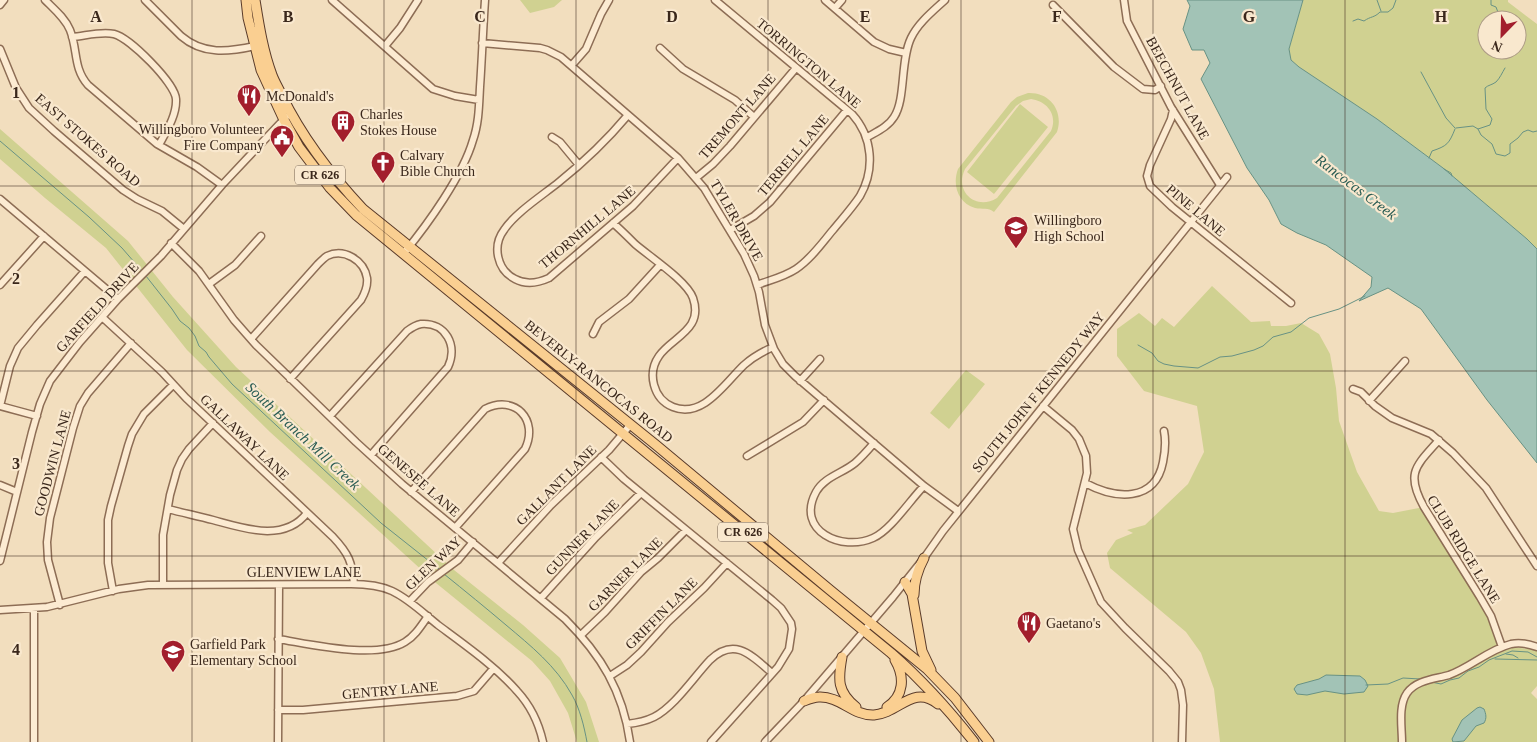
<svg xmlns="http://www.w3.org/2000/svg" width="1537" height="742" viewBox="0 0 1537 742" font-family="Georgia,serif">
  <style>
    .green { fill: #d0d191; fill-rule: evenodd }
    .water { fill: #a2c3b6; stroke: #689284 }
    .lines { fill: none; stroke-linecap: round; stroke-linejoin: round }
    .stream { stroke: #689284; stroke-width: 1 }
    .minor-casing { stroke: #8d6d55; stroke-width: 9 }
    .major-casing { stroke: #5a3b2a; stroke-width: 11 }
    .minor { stroke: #fcebd2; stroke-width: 6 }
    .major { stroke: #facf91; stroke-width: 9 }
    .grid { fill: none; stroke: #3a271b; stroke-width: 1; stroke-opacity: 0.55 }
    .labels { text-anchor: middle; stroke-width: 4.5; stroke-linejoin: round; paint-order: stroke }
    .shield { fill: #f9e8ce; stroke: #736151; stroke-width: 1 }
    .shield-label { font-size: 12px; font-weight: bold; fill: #3a271b }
    .street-label { font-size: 14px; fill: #3a271b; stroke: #f9e8ce }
    .poi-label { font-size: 14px; fill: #3a271b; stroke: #f9e8ce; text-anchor: start }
    .water-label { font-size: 15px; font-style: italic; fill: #295c53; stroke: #f9e8ce }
    .grid-label { font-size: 16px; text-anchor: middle; font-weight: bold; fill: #3a271b; stroke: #f9e8ce; stroke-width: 4.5; stroke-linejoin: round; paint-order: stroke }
  </style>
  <rect width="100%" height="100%" fill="#f2debe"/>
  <path class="green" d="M520 0H562L554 7 530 13Z
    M1303 0H1508V2L1537 24V249L1527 239 1443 168 1377 119 1299 67 1291 60 1289 49ZM1487 20H1517V50H1487Z
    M1028 93C1050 92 1064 111 1057 132L994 212C988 207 983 210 975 208 958 203 952 185 958 169L1011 102 1017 97ZM1031 99C1047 101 1058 115 1051 131L997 198C976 211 954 192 965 169L1016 106 1023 101Z
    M1020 104 1048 127 994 194 967 172Z
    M0 129 128 241 173 297 236 367 454 570 523 625 560 658 586 702 599 742H577L568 713 550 681 532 661 436 583 270 432 187 350 106 248 45 198 0 159Z
    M1212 286 1251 322 1270 321 1271 326H1286L1301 323 1319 334 1330 354 1336 388 1339 421 1357 472 1379 511 1393 513 1424 507 1480 597 1502 647 1505 646 1537 650V686L1531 693 1537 699V742H1220L1214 689 1201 653 1186 632 1110 568 1107 553 1116 540 1133 533 1127 530 1145 525 1188 484 1204 452 1197 406 1144 391 1117 356V329L1139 313 1155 326 1162 318 1174 327Z
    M966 370 985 384 949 429 930 413Z"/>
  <path class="water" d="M1187 0H1303L1289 49 1291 60 1299 67 1377 119 1443 168 1527 239 1537 249V463L1487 400 1421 309 1388 288 1359 301 1371 287 1372 277 1326 245 1297 233 1281 224 1269 200 1247 168 1201 79 1210 63 1204 50H1192L1183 29 1190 6Z
    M1326 675 1360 676 1365 680 1368 686 1364 692 1344 694 1325 691 1307 695 1297 694 1294 689 1297 685 1319 679Z
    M1480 707 1484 709C1486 714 1487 718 1484 723L1476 726 1464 741 1453 742 1452 739 1462 720 1477 708Z"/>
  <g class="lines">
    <path class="stream" d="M1377 0 1381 11
      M1491 0V5L1496 7 1499 15
      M1353 21 1358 19 1364 21C1371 16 1374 18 1380 12H1388L1393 8 1396 0
      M1421 72 1446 118 1455 128
      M1456 128 1473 126 1478 129 1490 125 1492 119 1486 109 1485 88C1488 85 1492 85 1496 82 1500 78 1502 73 1505 68
      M1478 129 1481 135 1492 144 1496 154 1505 156 1510 153V144L1518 138 1523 132 1528 130 1533 132 1537 131
      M0 141 89 217 122 248 142 271
      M1429 158 1432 151C1447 146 1449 144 1455 129
      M1444 169 1451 173 1452 176
      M146 276 172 309 180 321 189 328 195 336 199 346 206 352 209 357 232 384 381 523 439 569
      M1138 345 1152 353 1158 361 1164 364 1174 366 1198 368 1220 357 1232 356 1254 350 1263 346 1273 337 1291 332 1309 318 1339 309 1365 296
      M444 574C465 591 486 608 506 625 531 646 556 666 572 695 580 709 584 726 587 742
      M1506 654 1513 655 1518 658
      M1495 659 1537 660
      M1431 682 1441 684 1450 680 1459 678 1468 671 1479 667 1489 660 1512 651 1528 652 1537 657
      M1366 685 1388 684 1403 678 1420 679"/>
    <defs>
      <path id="minor" d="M45 0C54 9 65 18 70 30 78 50 73 68 88 85L157 144 197 167 222 185
        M145 0 181 36C203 55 228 52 255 46
        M332 0 433 89 455 96 479 100
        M715 0 852 114C873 137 875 170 860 196 852 208 842 219 833 230 822 243 811 259 796 269 784 277 770 280 757 285
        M825 0 874 42 889 49 906 53
        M1124 0 1127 21 1171 107 1220 185
        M0 5 4 0
        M1053 5 1114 67 1143 89 1155 90 1161 86
        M835 8 842 0
        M72 37C85 36 101 31 114 34 130 38 175 83 176 99 177 115 166 132 159 145
        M482 43 540 48 547 50 561 57 678 158 704 188 744 254 754 276 759 292 765 325 774 349 783 364 795 376 924 486 958 511
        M385 46 400 28 418 0
        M660 48 683 69 735 100 754 117
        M0 49 16 88 29 108 54 131 123 190 137 199 162 211 184 229
        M572 65 586 49 601 14 609 0
        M1173 110 1171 119 1150 165 1147 176 1150 186 1172 207 1291 303
        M628 115C607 140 584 162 559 182 543 195 515 213 504 230 492 246 497 270 515 279 526 285 538 283 549 278L633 206 678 158
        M552 137 560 142 579 165
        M866 138C876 132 888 127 894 117 906 99 900 61 911 38 918 23 933 11 945 0
        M696 178 713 164 730 146 796 68
        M0 199 118 299
        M613 223C621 230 628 237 635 244 650 257 687 281 693 298 704 330 672 337 659 356 647 373 653 399 673 407 703 419 725 383 744 365 753 357 762 352 773 347
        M730 230 754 216 770 202 847 110
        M171 243 199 271 234 320 256 345 356 442 402 484 565 619C601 655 623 691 630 742
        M404 253C428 224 463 175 473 140 479 123 479 105 480 87 482 58 483 29 485 0
        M209 284 235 265 261 236
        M0 285 44 236
        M102 317 162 372 186 398 333 537C349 554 352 562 354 584
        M593 334 599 322 629 299 660 265
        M251 339 318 264C321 261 324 258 327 256 344 248 364 260 367 278 368 286 365 293 361 300L290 379
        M800 381 820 359
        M1353 389 1361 392 1375 406 1392 418 1431 434 1453 453 1486 488 1537 566
        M1369 401 1405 361
        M0 406 10 366 18 348 37 325 85 271
        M0 406 37 416
        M1043 406 1072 430 1079 439 1086 456 1087 473 1073 529 1078 550 1101 602 1125 628 1169 671 1178 682 1181 690 1183 705 1182 742
        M330 416 407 331C411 328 416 325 421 324 446 322 458 346 448 367L371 455
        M1439 440C1416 466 1405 473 1424 507L1480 597 1491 616 1502 647
        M874 443C868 450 862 457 855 463 843 473 824 477 816 492 795 531 842 552 873 538 891 530 910 500 924 486
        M747 456 803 422 824 400
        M601 457 624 479 772 600 781 608 791 623 792 629 789 649 778 667 711 742
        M1085 483C1115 499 1155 503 1163 462 1165 452 1166 441 1164 431
        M0 485 17 492
        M411 492 485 409C515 394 539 420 525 449L455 528
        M168 509C183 513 198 516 213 520 243 528 284 543 307 513
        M0 561 32 432 40 404 50 381 80 342 118 299 161 256 222 185 286 117
        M498 563 551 505 609 450 631 424
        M163 585V535L170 495 177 470 182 459 189 449 213 423
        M113 591 108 563V520L111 506 128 446 132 434 144 414 173 385
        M541 598 596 537 641 493
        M410 601 428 582 458 560 473 542
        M60 605 48 560 47 542 50 518 73 428 80 406 88 393 131 343
        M34 609V742
        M0 610 47 607 119 589 148 585 351 584C365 584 379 585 392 591 409 599 423 613 438 625 465 645 495 666 517 691 530 705 539 724 543 742
        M581 635 605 612 641 572 658 558 686 530
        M278 639C310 644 376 660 405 642 415 636 421 626 428 616
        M610 676 627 665 641 652 668 622 704 588 727 563
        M278 710H303L457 696 474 691 493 669
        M627 724C636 723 646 721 654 717 675 706 693 678 710 660 735 636 752 656 772 673
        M278 742 279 585
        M765 742 804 701 893 597 924 558 943 531 1227 177
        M1402 742C1402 727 1398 706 1407 693 1416 680 1435 679 1449 675 1471 667 1488 650 1511 644 1520 642 1529 644 1537 647"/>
      <path id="major" d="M246 0 248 18 261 70 284 120 299 147 330 188 356 215 891 653C922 680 949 710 974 742
        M255 0C259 25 263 51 272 75 275 83 279 89 282 96 303 139 331 175 363 209L656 445 830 590 927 669 955 698 989 742
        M905 582 912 594 922 651 931 670
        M914 595C914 581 917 571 924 558
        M842 657C838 679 837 692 856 707
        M804 701C809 699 814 697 819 697 840 696 853 716 874 715 899 713 913 684 938 704
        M887 707C904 696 905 677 895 660"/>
    </defs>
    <use href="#minor" class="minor-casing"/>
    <use href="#major" class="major-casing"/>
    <use href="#minor" class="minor"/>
    <use href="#major" class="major"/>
  </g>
  <path class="grid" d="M192 0V742M384 0V742M576 0V742M768 0V742M961 0V742M1153 0V742M1345 0V742M0 186H1537M0 371H1537M0 556H1537"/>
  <defs>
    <symbol id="restaurant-pin" viewBox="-11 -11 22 30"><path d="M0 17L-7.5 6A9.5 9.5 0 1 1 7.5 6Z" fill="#a21e2c" stroke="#f9e8ce"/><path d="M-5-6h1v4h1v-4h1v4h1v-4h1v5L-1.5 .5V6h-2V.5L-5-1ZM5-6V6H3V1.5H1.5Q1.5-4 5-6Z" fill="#fff"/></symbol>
    <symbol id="building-pin" viewBox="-11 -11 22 30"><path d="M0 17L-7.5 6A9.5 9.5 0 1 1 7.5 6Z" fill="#a21e2c" stroke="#f9e8ce"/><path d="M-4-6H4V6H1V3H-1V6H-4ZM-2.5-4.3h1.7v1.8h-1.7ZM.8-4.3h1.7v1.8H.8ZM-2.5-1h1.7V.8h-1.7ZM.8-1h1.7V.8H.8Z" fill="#fff"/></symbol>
    <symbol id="civic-pin" viewBox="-11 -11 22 30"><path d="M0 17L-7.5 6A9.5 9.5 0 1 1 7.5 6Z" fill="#a21e2c" stroke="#f9e8ce"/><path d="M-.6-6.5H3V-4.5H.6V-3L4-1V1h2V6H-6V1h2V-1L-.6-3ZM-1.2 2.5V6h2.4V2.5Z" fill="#fff"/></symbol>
    <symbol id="church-pin" viewBox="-11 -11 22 30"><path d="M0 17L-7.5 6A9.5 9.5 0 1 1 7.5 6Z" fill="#a21e2c" stroke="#f9e8ce"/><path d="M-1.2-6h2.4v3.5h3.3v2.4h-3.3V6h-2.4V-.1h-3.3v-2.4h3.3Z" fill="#fff"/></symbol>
    <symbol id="school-pin" viewBox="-11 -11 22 30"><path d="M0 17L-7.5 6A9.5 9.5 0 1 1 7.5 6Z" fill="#a21e2c" stroke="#f9e8ce"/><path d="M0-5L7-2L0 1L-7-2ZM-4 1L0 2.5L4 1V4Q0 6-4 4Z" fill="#fff"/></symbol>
  </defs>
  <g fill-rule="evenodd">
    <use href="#restaurant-pin" x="235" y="82" width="28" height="38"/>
    <use href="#building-pin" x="329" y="108" width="28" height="38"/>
    <use href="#civic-pin" x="268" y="123" width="28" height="38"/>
    <use href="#church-pin" x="369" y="149" width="28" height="38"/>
    <use href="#school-pin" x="1002" y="214" width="28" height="38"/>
    <use href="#restaurant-pin" x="1015" y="609" width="28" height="38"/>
    <use href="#school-pin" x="159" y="638" width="28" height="38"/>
  </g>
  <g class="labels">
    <g class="shield">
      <rect x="295" y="165.5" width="50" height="19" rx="4"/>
      <rect x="718" y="522.5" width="50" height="19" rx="4"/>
    </g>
    <g class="shield-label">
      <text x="320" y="179">CR 626</text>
      <text x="743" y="536">CR 626</text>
    </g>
    <g class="street-label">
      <text transform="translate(809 63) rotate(40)" y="5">TORRINGTON LANE</text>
      <text transform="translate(1178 88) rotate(61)" y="5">BEECHNUT LANE</text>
      <text transform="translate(737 116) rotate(-49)" y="5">TREMONT LANE</text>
      <text transform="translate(88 140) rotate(41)" y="5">EAST STOKES ROAD</text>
      <text transform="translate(793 155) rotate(-50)" y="5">TERRELL LANE</text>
      <text transform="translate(1196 210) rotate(40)" y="5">PINE LANE</text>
      <text transform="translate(737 220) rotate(60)" y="5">TYLER DRIVE</text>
      <text transform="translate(587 227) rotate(-40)" y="5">THORNHILL LANE</text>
      <text transform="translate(97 307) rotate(-48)" y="5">GARFIELD DRIVE</text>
      <text transform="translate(599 381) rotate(39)" y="5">BEVERLY-RANCOCAS ROAD</text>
      <text transform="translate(1038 392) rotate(-51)" y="5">SOUTH JOHN F KENNEDY WAY</text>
      <text transform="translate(245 437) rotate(44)" y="5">GALLAWAY LANE</text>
      <text transform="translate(52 463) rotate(-75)" y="5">GOODWIN LANE</text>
      <text transform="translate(419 480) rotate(41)" y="5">GENESEE LANE</text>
      <text transform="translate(556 485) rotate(-45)" y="5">GALLANT LANE</text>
      <text transform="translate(582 537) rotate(-46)" y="5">GUNNER LANE</text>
      <text transform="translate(1464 549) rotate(58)" y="5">CLUB RIDGE LANE</text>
      <text transform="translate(433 563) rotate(-43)" y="5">GLEN WAY</text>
      <text x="304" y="577">GLENVIEW LANE</text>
      <text transform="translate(625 574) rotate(-45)" y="5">GARNER LANE</text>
      <text transform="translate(661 613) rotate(-45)" y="5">GRIFFIN LANE</text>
      <text transform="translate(390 690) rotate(-5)" y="5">GENTRY LANE</text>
    </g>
    <g class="poi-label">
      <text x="266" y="101">McDonald's</text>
      <text x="360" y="119">Charles<tspan x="360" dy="16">Stokes House</tspan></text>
      <text x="264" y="134" text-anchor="end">Willingboro Volunteer<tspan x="264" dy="16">Fire Company</tspan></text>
      <text x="400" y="160">Calvary<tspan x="400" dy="16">Bible Church</tspan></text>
      <text x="1034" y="225">Willingboro<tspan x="1034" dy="16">High School</tspan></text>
      <text x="1046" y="628">Gaetano's</text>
      <text x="190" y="649">Garfield Park<tspan x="190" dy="16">Elementary School</tspan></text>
    </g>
    <g class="water-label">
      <text transform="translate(1356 187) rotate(37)" y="5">Rancocas Creek</text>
      <text transform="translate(303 436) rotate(43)" y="5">South Branch Mill Creek</text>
    </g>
  </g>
  <g class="grid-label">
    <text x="96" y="22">A</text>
    <text x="288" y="22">B</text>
    <text x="480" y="22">C</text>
    <text x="672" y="22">D</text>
    <text x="865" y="22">E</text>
    <text x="1057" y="22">F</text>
    <text x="1249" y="22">G</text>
    <text x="1441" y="22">H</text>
    <text x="16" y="98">1</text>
    <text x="16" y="284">2</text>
    <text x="16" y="469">3</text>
    <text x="16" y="655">4</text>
  </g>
  <g transform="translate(1502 35) rotate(203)"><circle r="24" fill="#f9e8ce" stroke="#ad9b86"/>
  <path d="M0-4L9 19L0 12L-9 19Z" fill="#a21e2c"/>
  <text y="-8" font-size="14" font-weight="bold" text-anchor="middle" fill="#3a271b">N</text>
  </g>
</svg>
